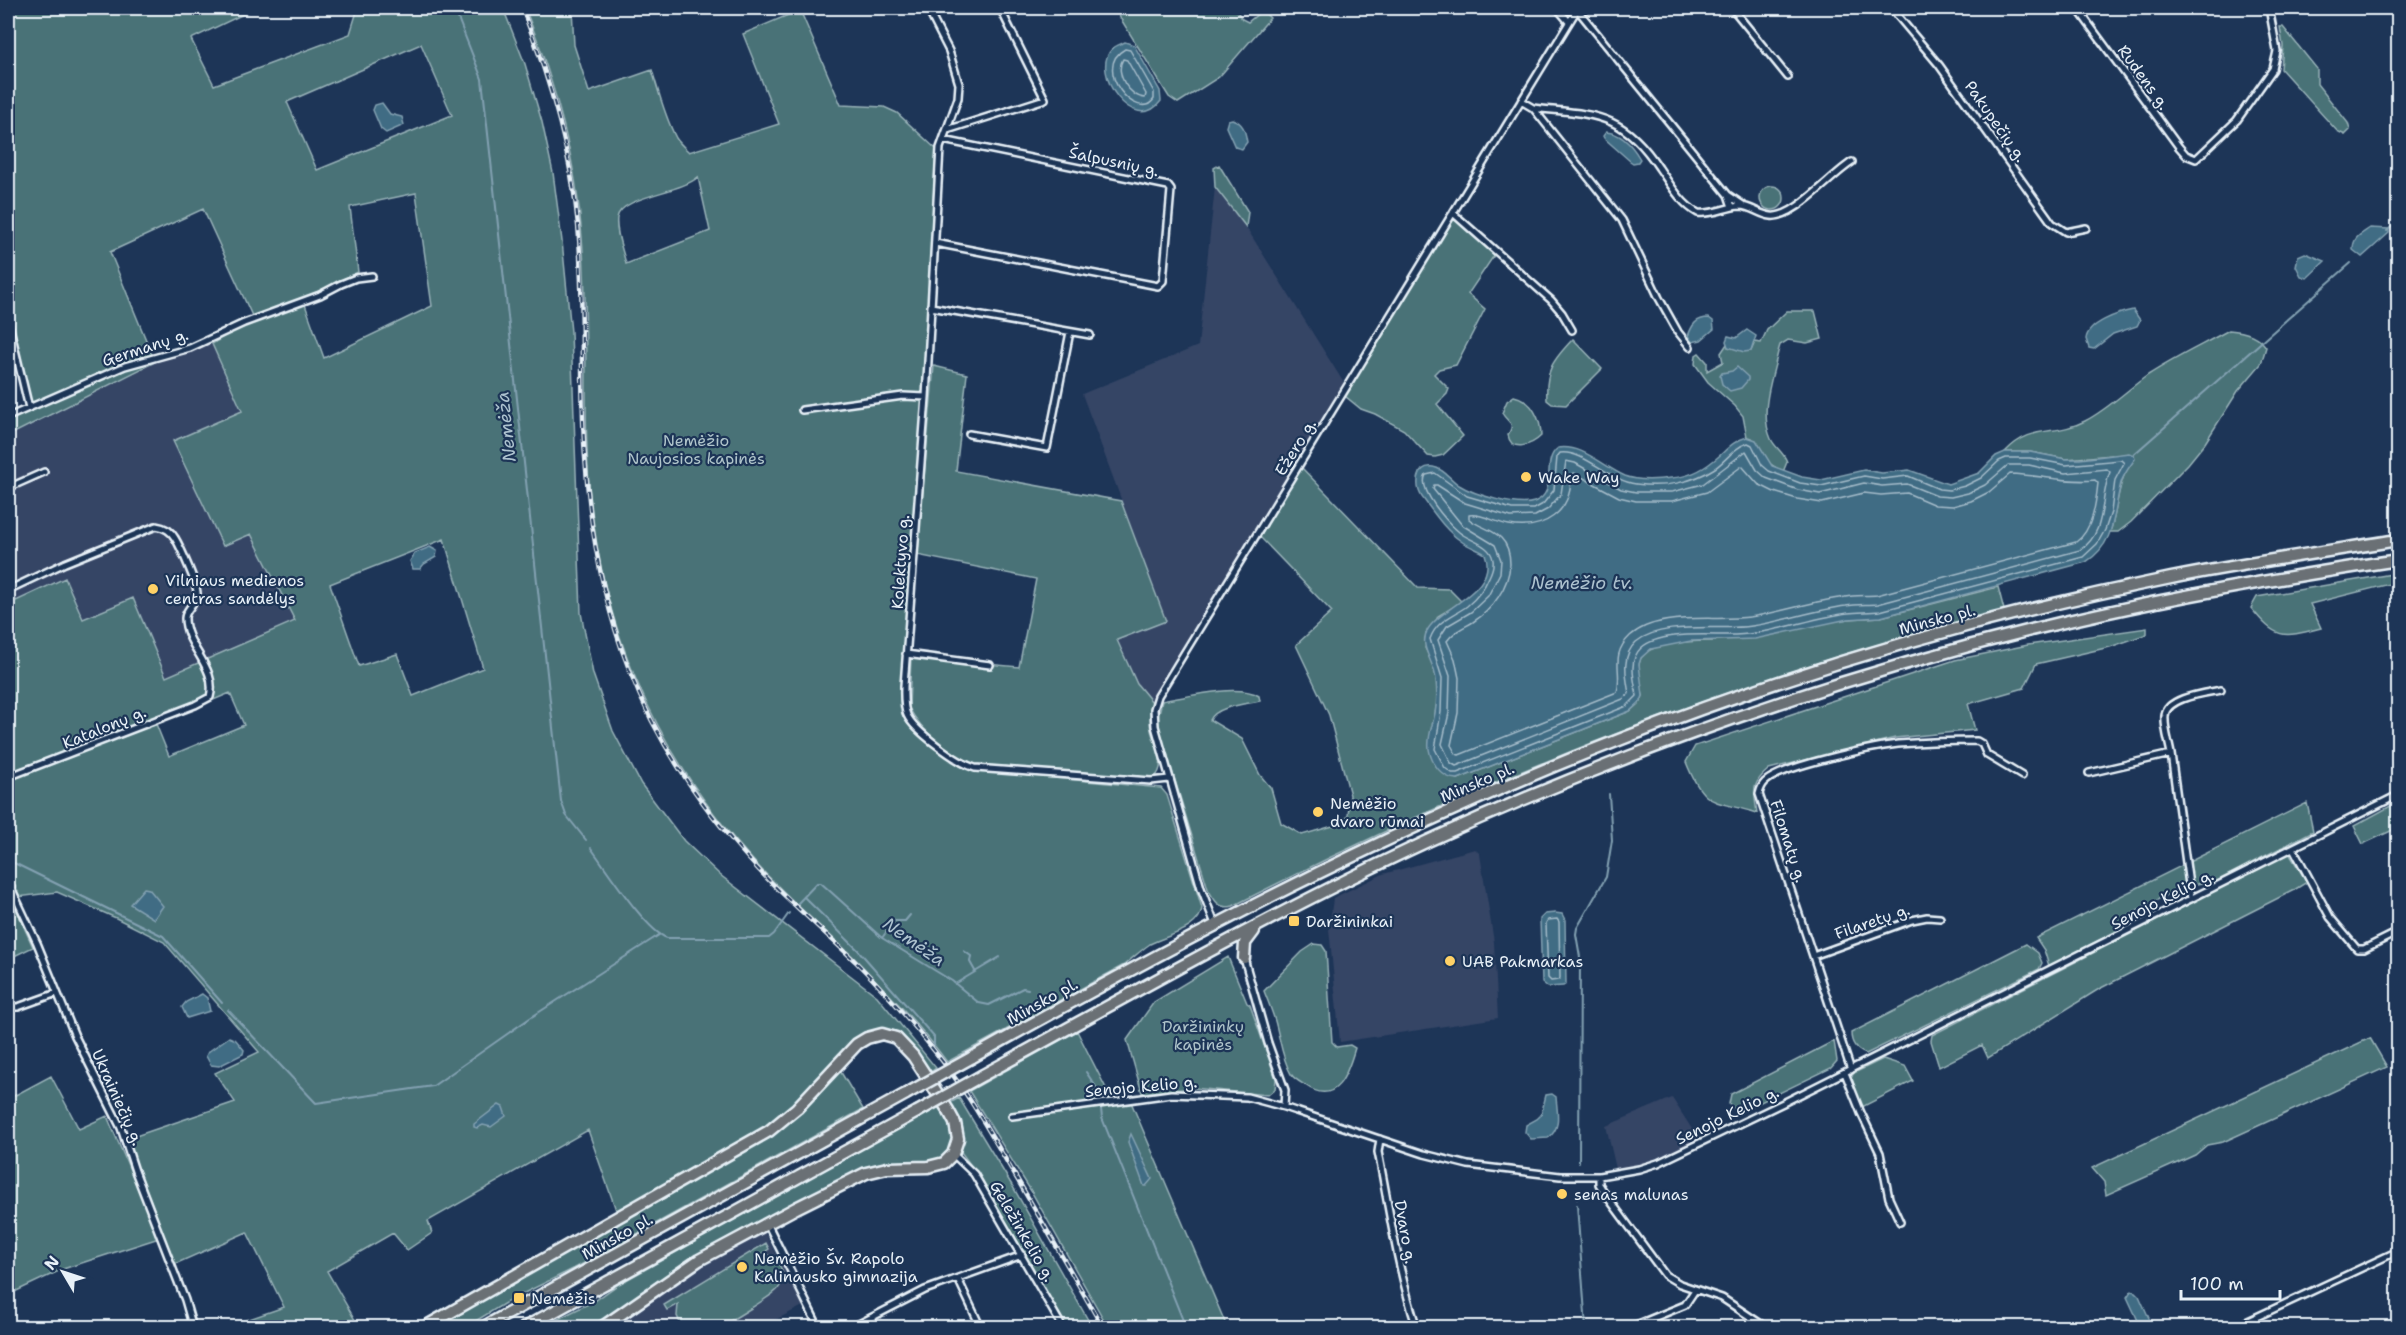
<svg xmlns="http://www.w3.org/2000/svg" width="2406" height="1335" viewBox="0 0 2406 1335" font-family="'Shantell Sans',sans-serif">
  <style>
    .built { fill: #344465 }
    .green { fill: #497277; stroke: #98b2b8; stroke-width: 1.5; fill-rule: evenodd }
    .water { fill: #406c84; stroke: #83a1b2; stroke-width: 1.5 }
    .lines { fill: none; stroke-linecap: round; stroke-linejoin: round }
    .shore { stroke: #a5bcca; stroke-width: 1.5 }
    .stream { stroke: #83a1b2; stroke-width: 2 }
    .street-casing { stroke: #e8f1f8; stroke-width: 10 }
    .highway-casing { stroke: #e8f1f8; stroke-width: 15 }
    .street { stroke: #1d3557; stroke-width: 5 }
    .highway { stroke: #6a7074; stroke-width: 10 }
    .rail-casing { stroke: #e8f1f8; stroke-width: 4.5 }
    .rail { stroke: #1d3557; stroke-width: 2; stroke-dasharray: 7; stroke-linecap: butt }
    .highway-bridge-casing { stroke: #e8f1f8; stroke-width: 15; stroke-linecap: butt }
    .highway-bridge { stroke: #6a7074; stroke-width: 10 }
    .poi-dot { fill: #ffd166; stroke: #1d3557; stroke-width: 2 }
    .labels { text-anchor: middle; stroke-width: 4.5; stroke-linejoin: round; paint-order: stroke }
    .street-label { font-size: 16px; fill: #e8f1f8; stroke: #1d3557 }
    .park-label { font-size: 16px; fill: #b0c5cb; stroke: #1d3557 }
    .poi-label { font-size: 16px; fill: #e8f1f8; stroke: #1d3557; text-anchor: start }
    .water-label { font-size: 18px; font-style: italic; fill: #adc2cf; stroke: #1d3557 }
  </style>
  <rect width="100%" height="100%" fill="#1d3557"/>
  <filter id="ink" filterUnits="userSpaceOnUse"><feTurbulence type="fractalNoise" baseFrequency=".0167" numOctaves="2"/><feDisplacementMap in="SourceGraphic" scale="12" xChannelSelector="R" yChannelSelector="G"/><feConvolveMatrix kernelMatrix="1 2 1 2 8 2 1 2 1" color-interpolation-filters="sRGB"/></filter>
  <g filter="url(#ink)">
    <path class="built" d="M1215 187 1246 227 1344 383 1152 702 1137 684 1117 639 1166 620 1082 394 1198 346Z
      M212 344 242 411 174 441 223 546 251 533 295 621 166 678 83 619 65 578 15 601 8 583V436L155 362Z
      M1475 849 1480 854 1494 942 1498 1018 1340 1042 1329 929 1333 898 1383 874Z
      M1672 1098 1699 1140 1644 1163 1616 1169 1606 1126Z
      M764 1231 803 1306 769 1323 770 1327 613 1328 677 1281Z"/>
    <path class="green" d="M8 8H256L191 39 214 85 350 34 358 8H503L525 64 542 122 553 173 562 241 571 332 581 613 593 674 613 731 641 784 684 841 720 875 877 996 936 1068 929 1073 912 1047 873 1031 772 1123 617 1213 588 1130 428 1221 432 1233 407 1250 393 1233 327 1271 359 1327H226L284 1307 247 1232 175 1264 127 1139 235 1102 215 1073 259 1052 164 942 116 918 57 892 18 897 8 872V583L16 601 65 578 83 619 133 598 166 677 295 621 251 534 223 546 173 441 242 411 212 344 253 318 203 209 110 252 155 362 8 436V421L30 411 31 402 8 304ZM421 44 452 115 317 170 287 102ZM416 193 432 306 324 358 303 299 358 272 350 207ZM444 539 483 668 413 696 397 654 359 666 330 584ZM230 693 244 725 169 756 156 724Z
      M525 8H572L574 45 589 92 652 70C659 93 665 117 676 138 679 143 685 148 689 152L779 124 743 34 800 10 841 105 884 107 897 113 936 149 923 392 901 688 902 714 908 724 953 762 962 767 979 771 1161 788 1167 795 1202 908C1200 930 1167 935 1150 944 1141 950 1133 958 1124 965L947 1062C894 990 824 934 762 870 709 814 665 748 635 677 614 626 599 571 592 517 581 424 590 330 582 237 576 157 555 82 525 8ZM698 177 710 231 626 264C623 250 615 232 617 218 620 196 681 193 698 177Z
      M1114 8H1235L1242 19 1248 22 1259 13 1266 14 1270 18 1219 77 1178 103 1169 97Z
      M2280 27H2283L2317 69V84L2348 123 2350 130 2345 135 2337 131 2281 69 2283 46Z
      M1219 165 1248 212 1246 227 1215 187 1214 168Z
      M1760 198a12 12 0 1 1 24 0a12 12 0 1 1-24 0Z
      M1453 218 1495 254 1468 294 1485 309 1456 365 1439 369 1434 374 1449 389 1447 394 1437 404 1463 436 1443 455 1435 457 1428 456 1404 430 1375 414 1361 409 1345 396Z
      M1787 311H1815L1822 339 1807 343 1788 340 1780 345 1778 352C1772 379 1759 412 1771 439 1775 448 1784 452 1787 462L1783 472 1767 462 1752 438 1747 437 1743 416 1735 406 1708 382 1695 364 1696 355 1699 353 1707 362V371L1723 362 1721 353 1727 344 1728 347 1751 351 1755 342 1761 343 1767 330Z
      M2229 330C2243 331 2258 335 2266 347L2261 364 2238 391 2205 443 2188 464 2131 522 2118 532H2110C2117 512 2117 489 2126 471L2112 455 2066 459 2030 452H2005C2032 423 2054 437 2085 421 2108 409 2127 390 2148 375 2174 358 2202 345 2229 330Z
      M1573 339 1602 369 1566 405 1552 404 1547 400C1545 370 1553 360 1573 339Z
      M934 366 967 374 956 471 1121 501 1166 621 1117 640 1137 684 1152 702C1150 711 1149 720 1151 730 1155 747 1169 766 1153 779L976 764C950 754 922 732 909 708L911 657 1019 667 1036 579 917 555Z
      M1514 396C1532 400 1541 419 1541 436 1532 445 1511 453 1508 435 1516 421 1508 424 1502 413L1507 401Z
      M1301 467 1418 588 1449 589 1462 602 1438 616 1425 648C1428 654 1431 660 1434 666 1443 688 1434 720 1429 743L1458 779 1630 711 1641 701 1643 696C1641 686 1636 668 1641 658 1650 641 1696 641 1713 641L1848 619 1881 617 1998 587 2004 610C1952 624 1899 638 1846 654 1635 719 1430 804 1233 906 1219 910 1214 900 1208 889L1157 721 1162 701C1185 697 1239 683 1259 696L1260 701C1246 704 1216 706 1210 720L1242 739 1260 775 1271 788 1281 823 1302 835 1343 823 1348 815 1350 795 1329 715 1296 645 1332 612 1260 537Z
      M2398 573V582L2310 604 2321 628C2282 638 2277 640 2251 608L2257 597Z
      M2147 628V634L2110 647 2036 664 2024 688 1968 704 1975 730 1895 738 1769 769C1750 785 1754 791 1757 813 1714 799 1705 810 1686 762L1695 746 1955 660 2028 645Z
      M2398 802V835L2395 829 2363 844 2354 826Z
      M2307 803 2313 831 2209 885 2201 883 2193 885 2189 862Z
      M2289 853 2307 882 2294 890 2099 989 1988 1058 1982 1045 1939 1067 1931 1041 1932 1035Z
      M2183 865 2187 889 2180 896 2168 894 2126 917 2119 930 2049 966 2044 950 2036 938Z
      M8 892 33 947 8 959Z
      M1314 944 1322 945 1326 951 1332 1042 1337 1047 1350 1045 1355 1048C1348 1072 1337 1108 1305 1085 1300 1082 1294 1079 1291 1074 1282 1059 1280 1038 1275 1021 1272 1011 1268 1001 1264 991L1302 952Z
      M2026 944 2038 953 2042 963 2039 969 1866 1054C1856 1050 1851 1043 1851 1033Z
      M1228 957 1247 1003 1250 1005 1276 1079 1275 1089 1268 1095 1193 1088 1142 1093 1127 1040 1154 1002Z
      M1077 1031 1114 1104 1131 1102 1227 1327H1108L1031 1191 969 1091Z
      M2370 1038 2387 1067 2223 1142 2207 1145 2195 1155 2106 1195 2104 1182 2092 1168Z
      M1834 1041 1837 1061 1831 1068 1738 1113 1729 1104 1731 1094Z
      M1883 1059 1905 1066 1913 1081 1862 1107 1851 1077 1854 1073Z
      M839 1069 863 1109 577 1267 510 1300 466 1327 432 1328 763 1140 800 1111Z
      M51 1076 79 1129 107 1116 159 1238 63 1269 8 1295V1099Z
      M959 1098 1013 1187 1092 1327H1067L978 1175 961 1152 962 1141 948 1104Z
      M941 1105 953 1131V1146L942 1159 933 1162 887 1164 658 1283 594 1327 540 1328 596 1300 619 1284Z
      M766 1243 769 1249 763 1253C779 1258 789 1274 778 1289 772 1296 729 1322 719 1327 710 1331 693 1328 682 1327L677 1316 678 1304 667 1310 664 1305Z"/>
    <path class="water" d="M1125 42 1134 45 1160 91 1161 101C1134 137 1089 72 1112 49 1115 46 1121 44 1125 42Z
      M382 103 390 114 402 117 404 125 386 133 381 129 373 110 375 105Z
      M1232 119C1244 123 1245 131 1247 142L1242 149 1235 147 1226 127 1228 120Z
      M1606 132C1622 133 1632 145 1640 159L1638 162 1633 163 1630 161 1604 138 1603 136Z
      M2370 228 2389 229V233L2362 257 2353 250C2353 237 2360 235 2370 228Z
      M2305 253 2325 261 2307 278 2301 276 2296 266 2298 256Z
      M2133 310 2140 320 2137 326 2113 334 2094 349 2089 348 2086 339C2088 323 2118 313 2133 310Z
      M1709 318 1713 321 1714 329 1701 340 1692 342 1688 336C1692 325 1696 318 1709 318Z
      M1747 330 1756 336 1751 351 1744 352 1728 347 1726 341 1728 336 1736 338Z
      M1737 367 1748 377V380L1741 388 1730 391 1722 384 1720 376 1722 373 1732 371Z
      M1747 437 1756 440 1772 466 1802 477 1821 480 1864 470 1882 473 1909 470 1948 484 1979 473 1996 456 2005 452H2030L2066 459H2080L2129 453 2134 455 2135 459C2130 466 2123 475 2121 483 2113 514 2116 543 2086 562L1881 617 1848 619 1755 639 1691 641 1651 649 1641 658 1639 664 1643 696 1641 701 1630 711 1458 779C1443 780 1431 763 1429 749 1427 737 1433 724 1435 713 1437 703 1437 691 1436 681 1436 663 1417 647 1428 629 1442 606 1499 590 1485 554 1478 549 1469 547 1461 541 1445 530 1434 513 1422 497 1415 486 1416 465 1433 467 1443 468 1451 480 1459 485 1473 494 1518 508 1534 502 1559 494 1540 461 1558 448 1583 444 1602 466 1625 476 1638 481 1657 480 1671 478 1687 477 1701 471 1713 461 1725 452 1732 441 1747 437Z
      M430 547 437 551 436 557 424 564 420 569H413L410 561 415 553Z
      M144 888 149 889 163 906 154 919 130 904Z
      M1555 913 1562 914 1565 920 1566 984 1563 986 1548 987 1542 982 1540 919 1545 914Z
      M202 994 207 998 210 1011 187 1018 182 1007 186 1002Z
      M229 1037 236 1040 244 1050 243 1054 219 1066 211 1065 206 1056 208 1052Z
      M1552 1094 1556 1097C1557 1112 1562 1128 1548 1138L1531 1139 1525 1132 1526 1125 1537 1119 1541 1115 1546 1095Z
      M499 1105 503 1107 506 1116 491 1127 483 1125 477 1128 474 1127V1124Z
      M1131 1134 1152 1179 1146 1186H1144L1128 1142Z
      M2131 1291 2135 1292 2139 1296 2153 1327H2141L2127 1297Z"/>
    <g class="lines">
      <path class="shore" d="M1125 49 1130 50 1154 92V99C1138 124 1090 68 1125 49Z
        M1123 59 1127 60 1146 94 1145 98C1129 97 1114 73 1123 59Z
        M1748 443 1752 445 1762 465 1769 471 1800 483 1821 486 1864 476 1882 479 1908 476 1939 489 1949 490 1965 486 1981 478 1999 461 2006 458H2030L2066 465 2121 460 2124 463 2115 480 2111 512 2105 530 2097 544 2083 557 1880 611C1869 612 1858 612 1848 613 1810 618 1773 634 1735 635 1710 636 1661 630 1641 648 1628 660 1634 680 1637 696L1627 706 1457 773H1452L1445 768 1435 749 1441 712 1442 678 1430 639C1437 620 1452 617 1467 606 1477 598 1484 589 1489 577 1492 571 1494 566 1493 560 1491 544 1469 541 1459 532 1447 522 1417 489 1426 475L1435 473 1467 496 1512 509H1534L1543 504 1554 490 1557 457 1560 453C1585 450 1609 481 1636 484 1663 488 1692 483 1715 468 1727 460 1734 447 1748 443Z
        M1746 451 1757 470 1766 478 1798 490 1820 494 1864 483 1882 486 1907 484 1937 496 1951 497 1968 493 1985 485 2008 465H2029L2065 473 2107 469 2110 472C2099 498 2108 532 2080 550L1878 604C1868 605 1857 604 1846 606 1815 610 1784 621 1752 626 1721 631 1662 620 1636 642 1621 656 1626 676 1629 694L1623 699 1456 766 1451 763 1442 744 1449 713 1450 676 1438 640 1447 626 1471 612 1488 596 1500 573 1501 560 1495 545 1462 525 1433 489 1434 485H1437L1465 503 1511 517 1535 516 1548 509 1561 494 1566 461 1575 463 1621 489 1636 492H1672L1703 484Z
        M1742 466 1758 484 1774 492 1797 499 1822 503 1864 493 1881 495 1907 493 1935 505 1953 506 1971 501 1989 492 2010 474C2039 475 2066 483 2095 480L2098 483C2096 502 2093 530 2076 542L1877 595C1866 596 1855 595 1845 597 1813 601 1782 612 1750 617 1715 622 1658 610 1630 636 1609 656 1623 672 1617 692L1459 755 1456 754 1451 745 1458 713 1459 678 1455 659 1447 641C1454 631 1463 628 1473 622 1492 610 1509 587 1510 564 1510 555 1508 545 1501 538 1492 529 1479 527 1469 519V515C1482 513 1496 523 1509 525 1544 531 1572 512 1571 476L1574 473 1619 497 1636 501H1672L1707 492Z
        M1557 919 1559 922 1560 978 1558 980 1551 981 1548 978 1546 923 1548 920Z"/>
      <path class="stream" d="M454 8 482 79 561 801 566 815 586 840
        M2387 231 2398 221
        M2133 455 2351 263
        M591 848C606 868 646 931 667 938H769L774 934 789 913
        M10 861 163 936 222 1003
        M804 897 858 950 934 1037V1046
        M798 903 817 883H821L882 938 952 981 979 1003 989 1005 1023 988 1028 989
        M882 938 887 931 886 926 893 921H905L910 915
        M964 951 971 956 970 962 975 971
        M955 984 1000 957
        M228 1010 316 1103 433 1086 530 1018 659 935
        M1086 1072 1096 1087 1100 1097
        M1101 1109 1102 1118 1186 1328
        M1579 1162 1580 957 1576 934 1577 928 1606 877 1612 840 1609 794
        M1577 1199V1190
        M1577 1205 1586 1328"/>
      <defs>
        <path id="street" d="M927 8 949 51 959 84 958 98 940 148 926 397 904 686C904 695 903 706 907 715 914 731 958 763 975 768L1151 781 1169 779
          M1557 8 1569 22
          M1732 8 1788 77
          M1891 8 1939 65 2052 223 2066 232 2086 228
          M2077 8 2179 147 2186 155 2196 159 2237 120 2273 69 2277 51 2269 8
          M1577 9 1728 195
          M1521 101 1533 108 1622 220 1659 298 1678 332 1690 347
          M1533 108C1593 115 1622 111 1659 168 1670 184 1681 204 1698 213 1712 215 1726 207 1740 206 1751 206 1760 215 1771 216 1794 219 1831 175 1852 162
          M947 130 1045 99 1000 8
          M1732 207 1728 195 1743 205
          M1453 213 1551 300 1562 313 1572 330
          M935 243 1158 286 1163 281 1171 190 1168 186 943 140
          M931 307 1090 335
          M8 320 29 408
          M802 410 903 396 926 397
          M8 417 125 366 190 348 244 323 320 295 341 284 356 278 372 276
          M969 434 1047 448 1070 332
          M8 488 44 472
          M8 590 65 563 156 526C164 527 171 531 175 538 180 546 198 586 197 594 196 603 185 610 185 618 185 647 218 667 210 697L195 705 8 777
          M906 654 990 665
          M2171 754 2191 899
          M2089 773 2171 754C2169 742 2164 728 2165 716 2166 697 2207 693 2221 690
          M2293 848 2330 917 2357 949H2364L2398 932
          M8 881 37 943 75 1036 121 1128 135 1171 185 1300 193 1328
          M1215 924 1201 888 1155 726 1154 709 1158 696 1578 8
          M1813 956 1912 920 1927 917 1940 918
          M1244 958 1268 1043 1285 1090 1284 1107
          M8 1007H18L57 993
          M1851 1070 1759 794C1760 790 1762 785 1765 782 1781 766 1873 747 1898 744 1925 742 1951 741 1977 741L1982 744 1987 755 2022 776
          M1845 1073 1861 1113 1880 1153 1889 1198 1900 1222
          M1012 1116 1171 1094 1247 1097 1284 1107 1424 1154 1468 1165 1560 1176H1599L1639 1169 1658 1163 1783 1103 2398 795
          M1380 1139 1378 1152C1390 1212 1397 1268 1417 1328
          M953 1154 974 1174 1063 1328
          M1599 1176V1184L1606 1195 1665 1275 1680 1284 1722 1298 1767 1328
          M767 1223 819 1328
          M958 1279 981 1328
          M851 1328 925 1290 1022 1255
          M1629 1328 1685 1305 1695 1290
          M2233 1328 2398 1251"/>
        <path id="highway" d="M1244 958 1245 943 1254 931
          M971 1058C1181 940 1394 827 1619 740 1797 670 1983 616 2171 578 2246 563 2323 552 2398 540
          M983 1075C1130 995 1276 911 1428 841 1624 752 1830 679 2039 628 2158 599 2278 578 2398 560
          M423 1328 769 1131 797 1108 857 1044 867 1038 882 1034 896 1038 913 1056 948 1110 955 1123 958 1139 953 1154 944 1163 928 1167 887 1168 866 1173 796 1208 699 1260 601 1328
          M482 1328 906 1094
          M524 1328 917 1112"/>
      </defs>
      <use href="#street" class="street-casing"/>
      <use href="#highway" class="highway-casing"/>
      <use href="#street" class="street"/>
      <use href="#highway" class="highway"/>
      <defs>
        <path id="rail" d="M522 8C549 77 571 150 578 225 585 302 579 380 585 457 590 530 602 600 629 669 657 744 704 811 758 869 789 902 824 931 856 962 886 992 914 1025 940 1058 968 1093 990 1133 1013 1172 1043 1223 1073 1275 1103 1328"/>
      </defs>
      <use href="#rail" class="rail-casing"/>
      <use href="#rail" class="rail"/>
      <defs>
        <path id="highway-bridge" d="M906 1094 971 1058
          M917 1112 983 1075"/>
      </defs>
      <use href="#highway-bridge" class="highway-bridge-casing"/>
      <use href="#highway-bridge" class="highway-bridge"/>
    </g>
  </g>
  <g class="poi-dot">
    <circle cx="1526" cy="477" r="6"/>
    <circle cx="153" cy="589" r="6"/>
    <circle cx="1318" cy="812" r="6"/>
    <rect x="1288" y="915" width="12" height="12" rx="3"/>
    <circle cx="1450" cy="961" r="6"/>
    <circle cx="1562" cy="1194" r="6"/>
    <circle cx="742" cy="1267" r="6"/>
    <rect x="513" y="1292" width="12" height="12" rx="3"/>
  </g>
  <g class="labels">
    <g class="street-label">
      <text transform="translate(2144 77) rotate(54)" y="6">Rudens g.</text>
      <text transform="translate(1996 121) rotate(55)" y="6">Pakupečių g.</text>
      <text transform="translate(1114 161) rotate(12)" y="6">Šalpusnių g.</text>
      <text transform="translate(145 347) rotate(-18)" y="6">Germanų g.</text>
      <text transform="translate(1295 447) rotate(-58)" y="6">Ežero g.</text>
      <text transform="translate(900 562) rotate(-86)" y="6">Kolektyvo g.</text>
      <text transform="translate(1937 619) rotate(-15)" y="6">Minsko pl.</text>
      <text transform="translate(104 727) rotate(-22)" y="6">Katalonų g.</text>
      <text transform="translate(1477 782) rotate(-23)" y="6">Minsko pl.</text>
      <text transform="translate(1789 841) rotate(72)" y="6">Filomatų g.</text>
      <text transform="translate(2162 899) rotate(-27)" y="6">Senojo Kelio g.</text>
      <text transform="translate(1872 921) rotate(-19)" y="6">Filaretų g.</text>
      <text transform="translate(1042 1001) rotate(-29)" y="6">Minsko pl.</text>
      <text transform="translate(1141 1086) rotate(-5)" y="6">Senojo Kelio g.</text>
      <text transform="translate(118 1097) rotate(66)" y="6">Ukrainiečių g.</text>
      <text transform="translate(1727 1115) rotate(-26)" y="6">Senojo Kelio g.</text>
      <text transform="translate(1023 1231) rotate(60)" y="6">Geležinkelio g.</text>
      <text transform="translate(1406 1232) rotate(80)" y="6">Dvaro g.</text>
      <text transform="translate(617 1236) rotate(-29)" y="6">Minsko pl.</text>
    </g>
    <g class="park-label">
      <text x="696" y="446">Nemėžio<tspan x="696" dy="18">Naujosios kapinės</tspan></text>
      <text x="1203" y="1032">Daržininkų<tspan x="1203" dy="18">kapinės</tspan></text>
    </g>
    <g class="poi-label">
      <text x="1538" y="483">Wake Way</text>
      <text x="165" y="586">Vilniaus medienos<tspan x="165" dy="18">centras sandėlys</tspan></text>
      <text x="1330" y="809">Nemėžio<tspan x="1330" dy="18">dvaro rūmai</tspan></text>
      <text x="1306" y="927">Daržininkai</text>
      <text x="1462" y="967">UAB Pakmarkas</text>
      <text x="1574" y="1200">senas malunas</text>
      <text x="754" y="1264">Nemėžio Šv. Rapolo<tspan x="754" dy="18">Kalinausko gimnazija</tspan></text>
      <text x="531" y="1304">Nemėžis</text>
    </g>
    <g class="water-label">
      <text transform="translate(506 427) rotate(-96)" y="6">Nemėža</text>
      <text x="1582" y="589">Nemėžio tv.</text>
      <text transform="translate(914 942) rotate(35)" y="6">Nemėža</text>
    </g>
  </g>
  <rect width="2406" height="1335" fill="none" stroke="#1d3557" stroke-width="30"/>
  <rect x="15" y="15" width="2376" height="1305" fill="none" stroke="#e8f1f8" stroke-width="2" filter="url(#ink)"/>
  <g transform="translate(63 1272) rotate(309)" stroke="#1d3557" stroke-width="4.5" paint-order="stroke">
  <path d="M0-4.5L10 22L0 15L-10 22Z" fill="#e8f1f8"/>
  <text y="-9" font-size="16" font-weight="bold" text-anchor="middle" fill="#e8f1f8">N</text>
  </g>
  <path d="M2181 1290v9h99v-9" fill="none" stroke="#e8f1f8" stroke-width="3"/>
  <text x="2190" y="1290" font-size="18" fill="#e8f1f8" stroke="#1d3557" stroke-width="4.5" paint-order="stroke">100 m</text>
</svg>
